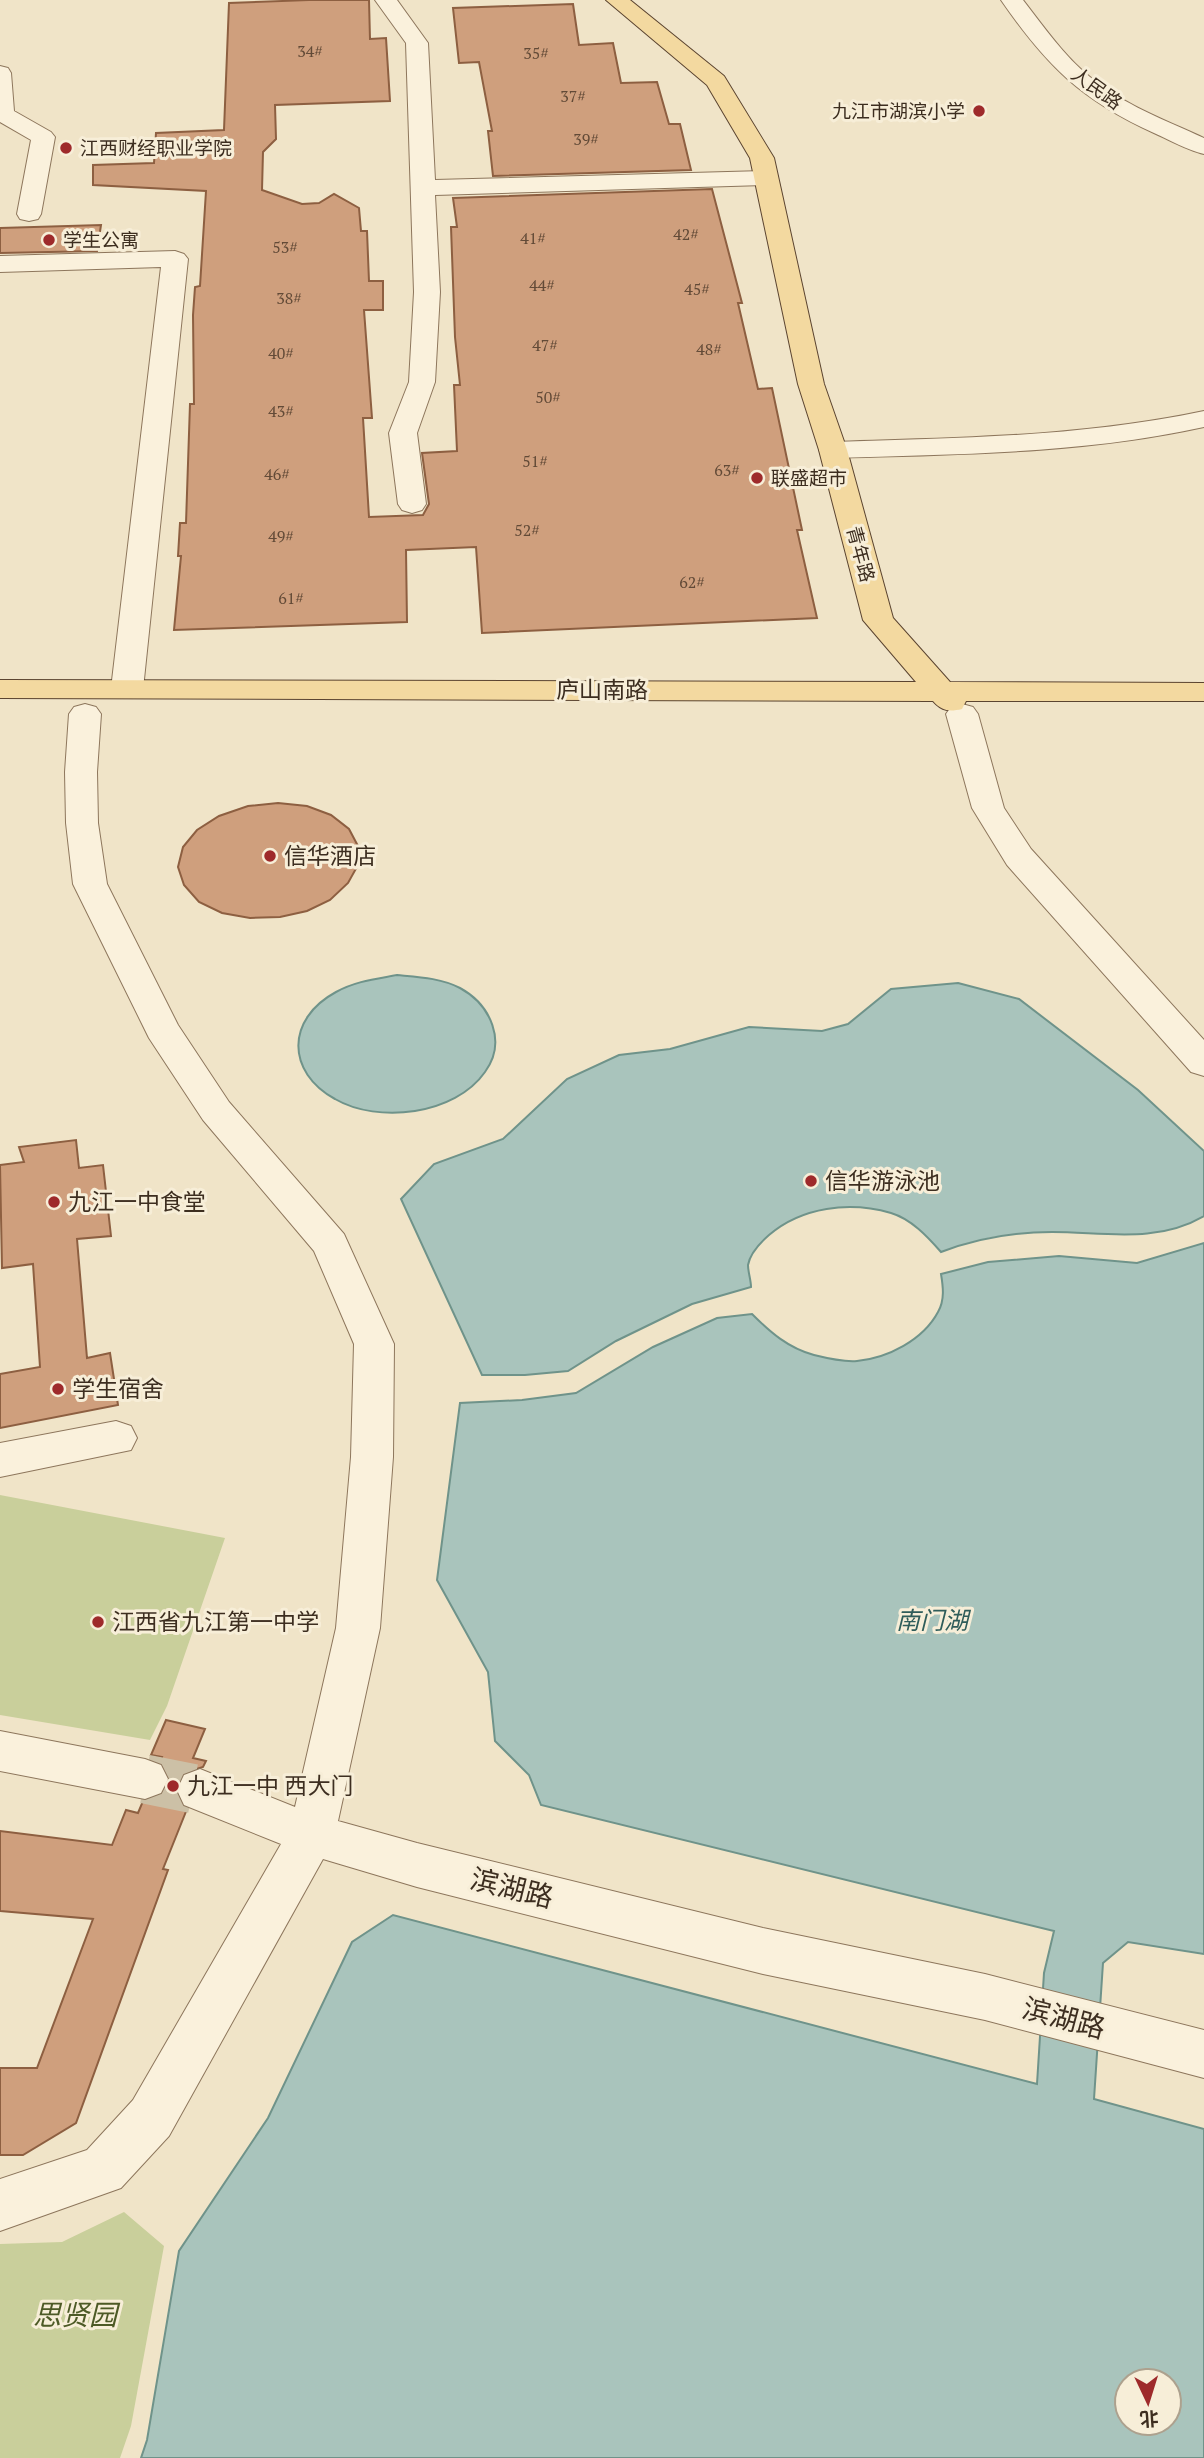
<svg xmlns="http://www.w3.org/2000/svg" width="1204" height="2458" viewBox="0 0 1204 2458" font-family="'PT Serif','Noto Sans SC',serif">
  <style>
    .green { fill: #c9cf9b }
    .water { fill: #a9c4bc; stroke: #6f938a; stroke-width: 2; fill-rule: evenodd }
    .building { fill: #cf9f7d; stroke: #8d5f41; stroke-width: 2 }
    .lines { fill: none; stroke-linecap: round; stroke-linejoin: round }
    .minor-tunnel { stroke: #ccc0a6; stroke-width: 49; stroke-dasharray: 49 24; stroke-linecap: butt }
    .minor-casing { stroke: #8d765c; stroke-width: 2 }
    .major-casing { stroke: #5b4430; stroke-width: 2 }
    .minor { fill: #faf1dc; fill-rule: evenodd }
    .major { fill: #f3d9a0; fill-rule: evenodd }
    .poi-dot { fill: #9e2a2b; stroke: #f7eed8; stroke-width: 2.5 }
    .labels { text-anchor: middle; stroke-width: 6; stroke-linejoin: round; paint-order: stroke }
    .far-number-label { font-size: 16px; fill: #624a37 }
    .far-street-label { font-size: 19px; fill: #3d2e20; stroke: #f7eed8 }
    .far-poi-label { font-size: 19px; fill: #3d2e20; stroke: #f7eed8; text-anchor: start }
    .street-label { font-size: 23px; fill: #3d2e20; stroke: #f7eed8 }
    .poi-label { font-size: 23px; fill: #3d2e20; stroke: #f7eed8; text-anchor: start }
    .water-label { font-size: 24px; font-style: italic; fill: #2f5d5a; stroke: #f7eed8 }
    .near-street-label { font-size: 28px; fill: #3d2e20; stroke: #f7eed8 }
    .near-park-label { font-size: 28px; font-style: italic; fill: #4d5a26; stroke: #f7eed8 }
  </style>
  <rect width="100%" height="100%" fill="#f0e4c8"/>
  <path class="green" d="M0 1495 225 1538 167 1706 150 1740 0 1715Z
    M124 2212 164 2246 131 2426 120 2458H0V2244L62 2242Z"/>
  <path class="water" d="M397 975C418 977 441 978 460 988 491 1005 507 1042 485 1072 455 1115 378 1124 335 1099 286 1072 286 1019 336 992 356 981 376 979 397 975Z
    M958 983 1019 999 1138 1090 1204 1151V1216C1156 1244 1104 1232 1052 1232 1012 1232 977 1238 941 1252 927 1236 911 1219 891 1213 849 1201 802 1207 769 1235 761 1242 750 1254 748 1265 748 1272 751 1280 751 1287L692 1304 616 1341 568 1371 525 1375H482L401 1199 434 1164 503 1139 567 1079 619 1055 670 1049 749 1027 822 1031 848 1024 891 989Z
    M1204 1243V1954L1128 1942 1103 1963 1094 2099 1204 2129V2458H141L147 2440 179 2251 268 2118 352 1942 393 1915 1037 2084 1044 1973 1054 1931 541 1805 529 1775 495 1741 488 1672 437 1580 460 1403 522 1400 576 1393 653 1347 717 1318 752 1314C770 1332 788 1348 814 1355 826 1358 845 1362 857 1361 888 1358 923 1340 938 1312 945 1300 943 1286 941 1274L988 1262 1059 1256 1137 1263ZM1127 2381H1169V2423H1127Z"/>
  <path class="building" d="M309 0H369L370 39 386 38 390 101 275 105 276 139 263 152 262 190 302 204 319 203 334 194 359 208 361 231H367L369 281H383V310H364L372 418H363L369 517 423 515 429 504 422 453 457 451 454 385H460L455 337 451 227H457L453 198 712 189 742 303H738L758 389 772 388 802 530H797L817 618 482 633 476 547 406 550 407 622 174 630 181 556H178L180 523H186L190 404H194L193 315 195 287 200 286 206 191 93 185V165L154 163 156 133 224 130 229 3Z
    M573 4 579 45 613 43 621 83 657 82 669 124H680L691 170 493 176 488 131H492L479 62 459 63 453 8Z
    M101 225 97 251 0 253V228Z
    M278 803 307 806 331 815 349 829 358 846V865L348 883 330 900 307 911 280 917 250 918 222 913 199 902 184 885 178 867 183 847 197 830 219 816 248 806Z
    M76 1140 79 1168 103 1165 111 1236 77 1239 87 1358 110 1353 118 1405 0 1428V1374L40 1367 33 1264 2 1268 0 1165 24 1162 19 1147Z
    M166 1720 205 1729 193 1758 206 1761 203 1767 183 1773 175 1789 182 1806 187 1809 163 1869 168 1870 76 2123 23 2155H0V2068H37L93 1919 0 1911V1831L112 1845 126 1810 138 1813 143 1801 162 1795 170 1780 160 1762 162 1757 151 1755Z"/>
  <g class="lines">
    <path class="minor-tunnel" d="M145 1779 200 1790"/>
    <defs>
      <path id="minor" d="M375 0H397L428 43 435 180 766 171 775 173 778 178 775 183 766 185 435 195 440 292 435 382 417 433 426 504 422 510 412 513 402 510 398 504 389 433 409 382 414 292 406 43Z
        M1001 0H1023C1044 27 1064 56 1090 77 1124 105 1165 120 1204 138V154C1187 150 1170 140 1154 133 1081 100 1046 65 1001 0Z
        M0 66 8 68 11 73 14 111 51 132 55 137 41 214 38 219 29 221 20 219 17 214 31 140 0 122Z
        M175 251 184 254 188 259 143 689 138 696 127 698 116 696 111 689 161 267 0 272V256Z
        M1204 411V427C1082 454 958 454 833 458L823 456 819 450 823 444 833 442C958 438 1081 437 1204 411Z
        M85 704 96 707 101 714 97 772 98 823 107 884 178 1025 229 1102 344 1234 394 1344 393 1457 380 1628 338 1821 417 1843 763 1928 985 1974 1204 2030V2078L985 2020 763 1974 417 1887 323 1859 169 2136 121 2188 0 2231V2179L87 2150 133 2100 281 1844 184 1805 177 1790 184 1775 200 1769 295 1807 336 1628 351 1457 354 1344 314 1251 203 1120 149 1038 73 884 66 823 65 772 69 714 74 707Z
        M962 704 973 707 978 714 1004 808 1031 849 1204 1040V1076L1191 1072 1007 865 972 808 946 714 951 707Z
        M116 1421 131 1426 137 1438 131 1450 0 1477V1443Z
        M0 1731 145 1759 161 1765 168 1779 161 1793 145 1799 0 1771Z"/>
      <path id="major" d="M606 0H630L724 76 774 158 824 384 847 450 893 618 950 682 1204 683V701H966L962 709C949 712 942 711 933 701L0 698V680L916 682 863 620 819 450 798 384 750 158 707 85Z"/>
    </defs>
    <use href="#minor" class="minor-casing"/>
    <use href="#major" class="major-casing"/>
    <use href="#minor" class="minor"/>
    <use href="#major" class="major"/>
  </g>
  <g class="poi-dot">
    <circle cx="979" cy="111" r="7"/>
    <circle cx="66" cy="148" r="7"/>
    <circle cx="49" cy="240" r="7"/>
    <circle cx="757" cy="478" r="7"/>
    <circle cx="270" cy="856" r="7"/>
    <circle cx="811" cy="1181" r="7"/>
    <circle cx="54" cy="1202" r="7"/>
    <circle cx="58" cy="1389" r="7"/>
    <circle cx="98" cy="1622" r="7"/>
    <circle cx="173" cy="1786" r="7"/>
  </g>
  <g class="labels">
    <g class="far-number-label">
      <text x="310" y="57">34#</text>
      <text x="536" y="59">35#</text>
      <text x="573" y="102">37#</text>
      <text x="586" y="145">39#</text>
      <text x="686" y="240">42#</text>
      <text x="533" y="244">41#</text>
      <text x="285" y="253">53#</text>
      <text x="542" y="291">44#</text>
      <text x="697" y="295">45#</text>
      <text x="289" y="304">38#</text>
      <text x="545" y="351">47#</text>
      <text x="709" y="355">48#</text>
      <text x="281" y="359">40#</text>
      <text x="548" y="403">50#</text>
      <text x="281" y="417">43#</text>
      <text x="535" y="467">51#</text>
      <text x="727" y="476">63#</text>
      <text x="277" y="480">46#</text>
      <text x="527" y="536">52#</text>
      <text x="281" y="542">49#</text>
      <text x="692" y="588">62#</text>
      <text x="291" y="604">61#</text>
    </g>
    <g class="far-street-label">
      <text transform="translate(1097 88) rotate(36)" y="7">人民路</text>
      <text transform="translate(861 554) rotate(75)" y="7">青年路</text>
    </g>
    <g class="far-poi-label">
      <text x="965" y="118" text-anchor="end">九江市湖滨小学</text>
      <text x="80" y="155">江西财经职业学院</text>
      <text x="63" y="247">学生公寓</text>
      <text x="771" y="485">联盛超市</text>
    </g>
    <g class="street-label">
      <text x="602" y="698">庐山南路</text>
    </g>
    <g class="poi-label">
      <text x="284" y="864">信华酒店</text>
      <text x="825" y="1189">信华游泳池</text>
      <text x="68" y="1210">九江一中食堂</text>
      <text x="72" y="1397">学生宿舍</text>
      <text x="112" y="1630">江西省九江第一中学</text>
      <text x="187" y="1794">九江一中 西大门</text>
    </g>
    <g class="water-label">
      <text x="932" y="1629">南门湖</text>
    </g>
    <g class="near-street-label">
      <text transform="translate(512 1888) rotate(14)" y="10">滨湖路</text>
      <text transform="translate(1064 2018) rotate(15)" y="10">滨湖路</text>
    </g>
    <g class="near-park-label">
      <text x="75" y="2325">思贤园</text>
    </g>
  </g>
  <g transform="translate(1148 2402) rotate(176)"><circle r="33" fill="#f7eed8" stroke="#ada18e" stroke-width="2"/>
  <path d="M0-5L12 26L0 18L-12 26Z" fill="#9e2a2b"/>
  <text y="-10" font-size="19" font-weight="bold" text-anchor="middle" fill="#3d2e20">北</text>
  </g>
</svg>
